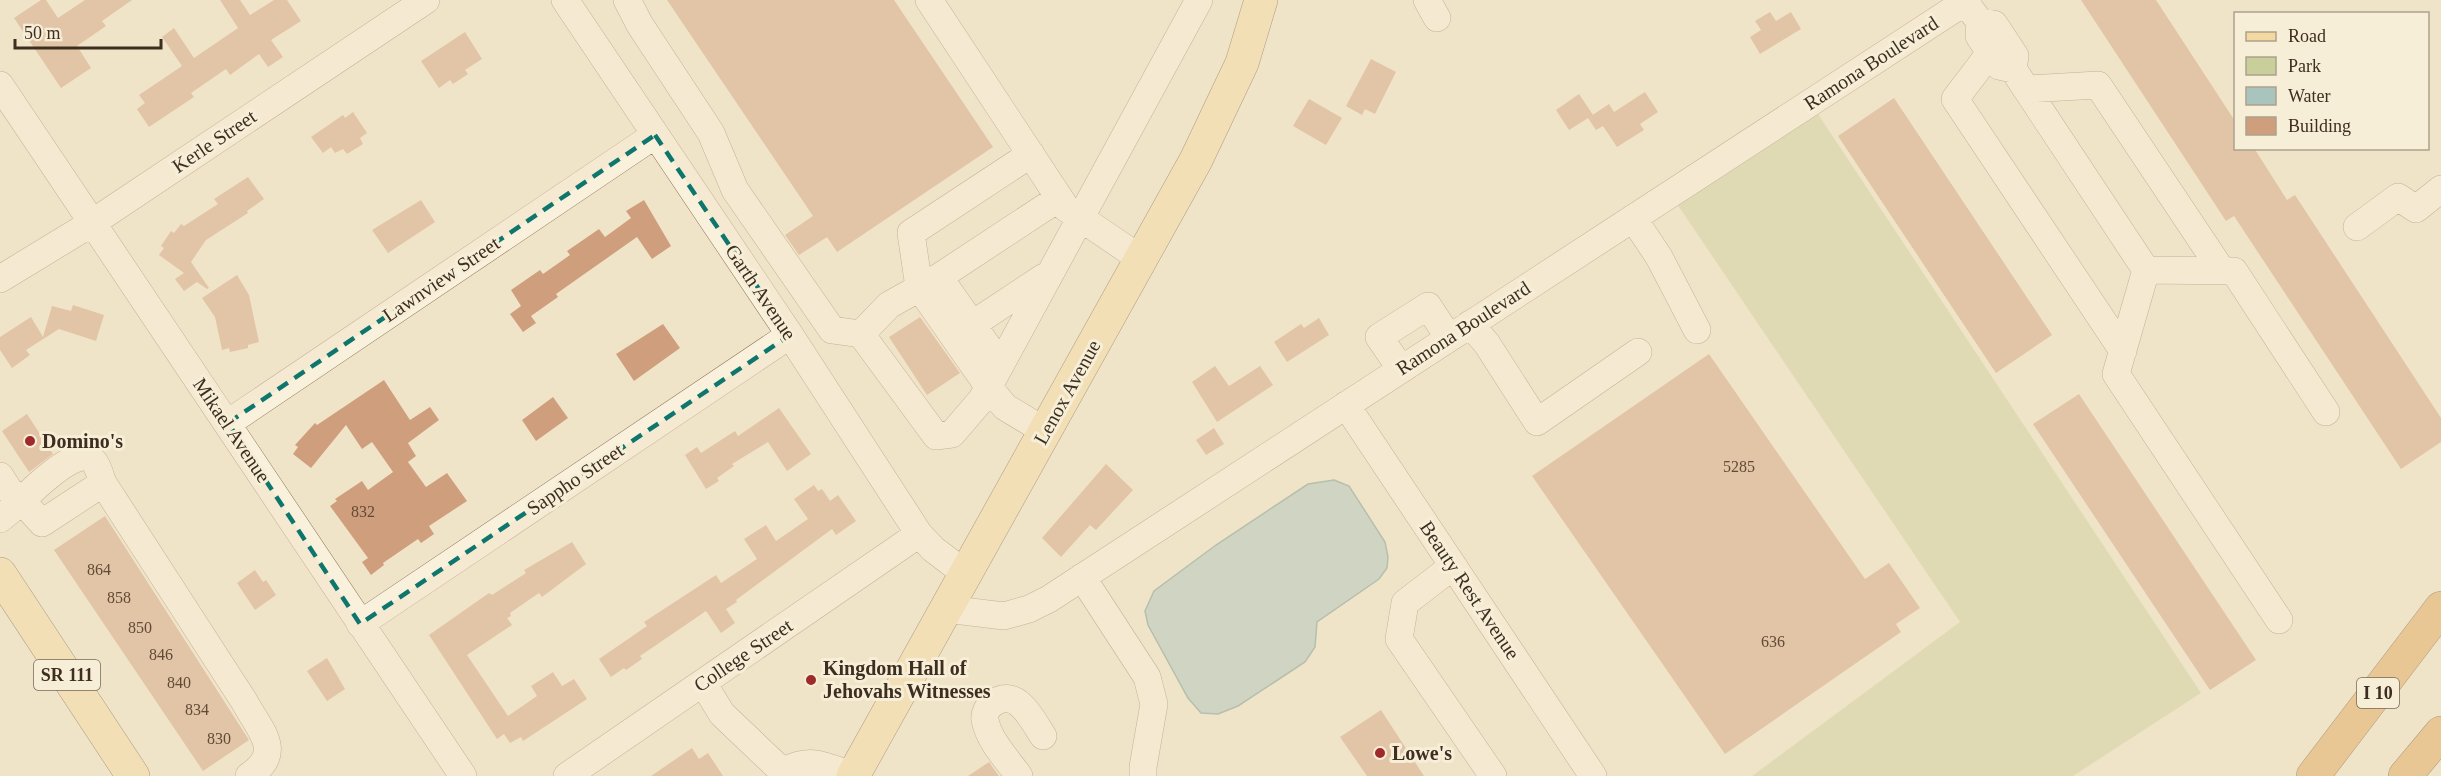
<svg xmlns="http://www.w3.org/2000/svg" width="2441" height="776" viewBox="0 0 2441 776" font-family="Georgia,serif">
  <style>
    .green { fill: #c9cf9b }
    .water { fill: #a9c4bc; stroke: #6f938a; stroke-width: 1.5 }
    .building { fill: #cf9f7d }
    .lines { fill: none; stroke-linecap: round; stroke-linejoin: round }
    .minor-casing { stroke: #8d765c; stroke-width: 28 }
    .major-casing { stroke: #5b4430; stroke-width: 34 }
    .highway-casing { stroke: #5b4430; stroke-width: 34 }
    .minor { stroke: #faf1dc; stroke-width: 27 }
    .major { stroke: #f3d9a0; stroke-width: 33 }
    .highway { stroke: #e0a458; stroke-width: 33 }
    .marked { fill: none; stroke: #0f766e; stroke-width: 4.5; stroke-dasharray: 12 8; stroke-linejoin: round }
    .poi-dot { fill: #9e2a2b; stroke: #f7eed8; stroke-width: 2 }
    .labels { text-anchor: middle; stroke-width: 6; stroke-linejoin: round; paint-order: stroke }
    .number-label { font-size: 16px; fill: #624a37 }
    .shield { fill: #f7eed8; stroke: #756857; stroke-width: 1.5 }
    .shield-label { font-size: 18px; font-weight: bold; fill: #3d2e20 }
    .street-label { font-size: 20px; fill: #3d2e20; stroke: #f7eed8 }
    .poi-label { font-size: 20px; font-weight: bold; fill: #3d2e20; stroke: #f7eed8; text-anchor: start }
  </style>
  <rect width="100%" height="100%" fill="#f0e4c8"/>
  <path class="green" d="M1818 114 2201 693 2073 776H1752L1960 622 1677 204Z"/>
  <path class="water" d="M1334 480 1349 486 1385 542 1388 557 1387 568 1379 579 1317 622 1315 647 1305 662 1238 706 1218 714 1201 713 1188 698 1148 625 1145 611 1154 591 1216 545 1308 484Z"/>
  <path class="building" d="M41 0H46L58 18 85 0H132L102 21 106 26 77 46 91 68 61 88 14 18Z
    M220 0H240L250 15 274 0H287L301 21 271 40 283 57 268 67 259 54 230 75 226 69 191 93 194 97 149 127 137 109 145 103 139 95 182 66 162 37 174 28 194 58 238 28Z
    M667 0H894L993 147 837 252 827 237 799 255 785 235 813 216Z
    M2081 0H2156L2235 121V148H2254L2287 200 2295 195 2441 418V442L2401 469 2234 216 2226 221Z
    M1770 12 1776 21 1791 12 1801 29 1760 54 1750 37 1761 30 1755 21Z
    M465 32 482 59 465 70 468 74 453 84 450 80 439 88 421 61Z
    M1371 59 1396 72 1375 114 1365 109 1362 115 1346 106Z
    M1645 92 1658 112 1640 124 1644 130 1617 147 1603 126 1596 130 1588 118 1609 104 1614 112Z
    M1579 94 1593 115 1569 130 1556 110Z
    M1894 98 2052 335 1996 373 1838 136Z
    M1309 99 1342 118 1326 145 1293 126Z
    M353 112 367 133 360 138 363 144 347 154 343 149 335 153 331 147 323 153 311 137 343 115 345 118Z
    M248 177 264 199 247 211 248 213 206 240 191 262 209 288 207 289 197 282 184 291 175 279 184 273 159 255 164 248 161 246 171 231 174 233 181 224 184 226 218 204 214 199Z
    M421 200 435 222 388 253 372 230Z
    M644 200 671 246 652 259 637 237 556 294 558 297 531 316 536 323 523 332 510 314 521 306 511 290 540 270 543 274 570 255 567 251 599 229 605 237 631 218 626 211Z
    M237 275 249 295 259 342 248 345V348L230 352 229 348 222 350 215 317 202 298Z
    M73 305 104 315 96 341 59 329 26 350 30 355 12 368 0 350V337L31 317 43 337 52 306 71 311Z
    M920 317 960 373 927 395 889 337Z
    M1319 318 1329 335 1287 362 1274 342 1301 324 1304 328Z
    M663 324 680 348 634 381 616 354Z
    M1709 354 1865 579 1889 563 1920 608 1896 624 1901 632 1725 754 1532 476Z
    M1215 366 1229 386 1260 366 1273 385 1217 422 1192 382Z
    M384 380 410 420 430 407 439 420 408 443 416 456 408 462 426 487 447 473 467 501 429 526 434 534 421 543 418 539 383 563 384 565 371 575 362 562 368 558 330 506 337 501 335 499 362 481 368 490 393 472 372 442 362 449 346 425 311 468 293 454 298 447 295 445 315 423 317 425Z
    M2079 394 2256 660 2210 690 2033 424Z
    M553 397 568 418 536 441 522 420Z
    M779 408 811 454 787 471 768 442 732 464 734 466 717 478 719 481 706 489 685 455 697 447 701 453 735 431 738 436Z
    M27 414 53 454 29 472 2 431Z
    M1214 428 1224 444 1206 455 1196 440Z
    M1106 464 1133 490 1096 530 1090 525 1061 557 1042 538Z
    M814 485 818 491 822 489 830 501 838 495 856 521 836 535 832 529 736 600 737 602 726 609 735 623 721 633 706 611 640 656 642 659 626 670 624 668 611 677 599 659 647 626 644 622 716 575 721 583 757 559 744 539 766 525 776 541 808 519 794 499Z
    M105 516 249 740 203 771 54 550Z
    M572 542 586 564 542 597 539 593 510 613 511 616 507 618 512 625 467 655 508 716 537 696 531 686 553 672 562 686 574 679 587 699 523 741 521 737 510 743 504 734 497 739 429 635 489 593 492 595 526 573 524 570Z
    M255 570 263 582 266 580 276 595 255 610 237 583Z
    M327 658 345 689 327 701 307 671Z
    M1381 710 1424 776H1367L1340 737Z
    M692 748 699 759 708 753 723 776H651Z
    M989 762 999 776H968Z"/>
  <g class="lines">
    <defs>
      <path id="minor" d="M565 0 790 335 919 534 933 549 966 574
        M627 0 640 25 711 133 735 190 832 330 861 334 936 436 952 434 982 399 1199 0
        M929 0 1066 208 1141 259
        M1427 0 1437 18
        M1965 2 1980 22 1979 36 1999 66 2013 69 2015 56 1994 24 1980 22
        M1990 53 1955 99 2123 351
        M2013 69 2146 270 2116 374 2279 620
        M0 85 463 776
        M2026 89 2098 85 2222 271
        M1031 154 911 233 919 287 988 386 1005 407 1045 431
        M1633 218 1659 257 1697 330
        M2357 227 2398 197 2416 209 2441 189
        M2146 270 2234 271 2326 412
        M939 277 1000 364
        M0 279 92 223 426 0
        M973 324 1044 277
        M1470 324 1487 344 1537 422 1638 352
        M861 334 889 305 939 277 1059 198
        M1401 369 1379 337 1428 306 1449 338
        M1346 405 1593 776
        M228 423 655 135
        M0 476 9 490 22 501 0 519
        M103 483 42 523 22 501C32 490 74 449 90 458 97 462 100 475 103 483L244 701C260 731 285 752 249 776
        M1453 566 1405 603 1399 639 1493 776
        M1082 577 1147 677 1154 704 1143 767V776
        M946 609 1004 616 1029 609 1049 599 1968 0
        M360 624 790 335
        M703 683 722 714 783 772 781 776
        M783 772C810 756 825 766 853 776
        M567 776 919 534
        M1019 776C1007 759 989 741 985 720 984 714 987 708 992 704 1016 685 1032 719 1043 736"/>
      <path id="major" d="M0 574 133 776
        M853 776 1196 160 1242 63 1261 0"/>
      <path id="highway" d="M2313 776 2441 608
        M2405 776 2441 733"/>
    </defs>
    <use href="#minor" class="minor-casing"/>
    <use href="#major" class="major-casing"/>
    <use href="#highway" class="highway-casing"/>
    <use href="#minor" class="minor"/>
    <use href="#major" class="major"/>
    <use href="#highway" class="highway"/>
  </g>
  <path d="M0 0H2441V776H0ZM655 135 790 335 360 624 228 423Z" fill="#f0e4c8" fill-opacity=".55" fill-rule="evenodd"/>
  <path class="marked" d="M655 135 790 335 360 624 228 423Z"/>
  <g class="poi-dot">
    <circle cx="30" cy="441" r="6"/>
    <circle cx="811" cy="680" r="6"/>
    <circle cx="1380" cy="753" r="6"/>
  </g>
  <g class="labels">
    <g class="number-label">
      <text x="1739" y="472">5285</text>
      <text x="363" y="517">832</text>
      <text x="99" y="575">864</text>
      <text x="119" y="603">858</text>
      <text x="140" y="633">850</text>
      <text x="1773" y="647">636</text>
      <text x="161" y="660">846</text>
      <text x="179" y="688">840</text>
      <text x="197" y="715">834</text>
      <text x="219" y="744">830</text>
    </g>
    <g class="shield">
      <rect x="34" y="660" width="66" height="30" rx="4.5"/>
      <rect x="2357" y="678" width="42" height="30" rx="4.5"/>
    </g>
    <g class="shield-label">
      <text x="67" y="681">SR 111</text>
      <text x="2378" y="699">I 10</text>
    </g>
    <g class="street-label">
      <text transform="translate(1871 63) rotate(-33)" y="7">Ramona Boulevard</text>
      <text transform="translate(214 141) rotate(-34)" y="7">Kerle Street</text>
      <text transform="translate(441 279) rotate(-34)" y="7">Lawnview Street</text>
      <text transform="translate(761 292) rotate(56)" y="7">Garth Avenue</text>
      <text transform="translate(1463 328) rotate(-33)" y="7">Ramona Boulevard</text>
      <text transform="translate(1067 392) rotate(-61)" y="7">Lenox Avenue</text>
      <text transform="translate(232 430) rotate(56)" y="7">Mikael Avenue</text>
      <text transform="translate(575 479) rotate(-34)" y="7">Sappho Street</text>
      <text transform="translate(1470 590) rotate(56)" y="7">Beauty Rest Avenue</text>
      <text transform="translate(743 655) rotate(-34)" y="7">College Street</text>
    </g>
    <g class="poi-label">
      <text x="42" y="448">Domino's</text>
      <text x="823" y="675">Kingdom Hall of<tspan x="823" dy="23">Jehovahs Witnesses</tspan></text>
      <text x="1392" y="760">Lowe's</text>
    </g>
  </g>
  <rect x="2234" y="12" width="195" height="138" fill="#f7eed8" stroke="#ada18e" stroke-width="1.5"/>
  <rect x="2246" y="32" width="30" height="9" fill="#f3d9a0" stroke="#ada18e" stroke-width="1.5"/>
  <text x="2288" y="42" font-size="18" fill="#3d2e20">Road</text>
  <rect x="2246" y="57" width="30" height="18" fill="#c9cf9b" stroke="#ada18e" stroke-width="1.5"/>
  <text x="2288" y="72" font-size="18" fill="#3d2e20">Park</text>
  <rect x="2246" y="87" width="30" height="18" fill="#a9c4bc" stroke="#ada18e" stroke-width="1.5"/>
  <text x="2288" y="102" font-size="18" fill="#3d2e20">Water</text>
  <rect x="2246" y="117" width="30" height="18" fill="#cf9f7d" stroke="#ada18e" stroke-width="1.5"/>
  <text x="2288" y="132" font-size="18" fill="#3d2e20">Building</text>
  <path d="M15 39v9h146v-9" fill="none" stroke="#3d2e20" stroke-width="3"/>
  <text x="24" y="39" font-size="18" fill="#3d2e20" stroke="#f7eed8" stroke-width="4.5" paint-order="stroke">50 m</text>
</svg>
